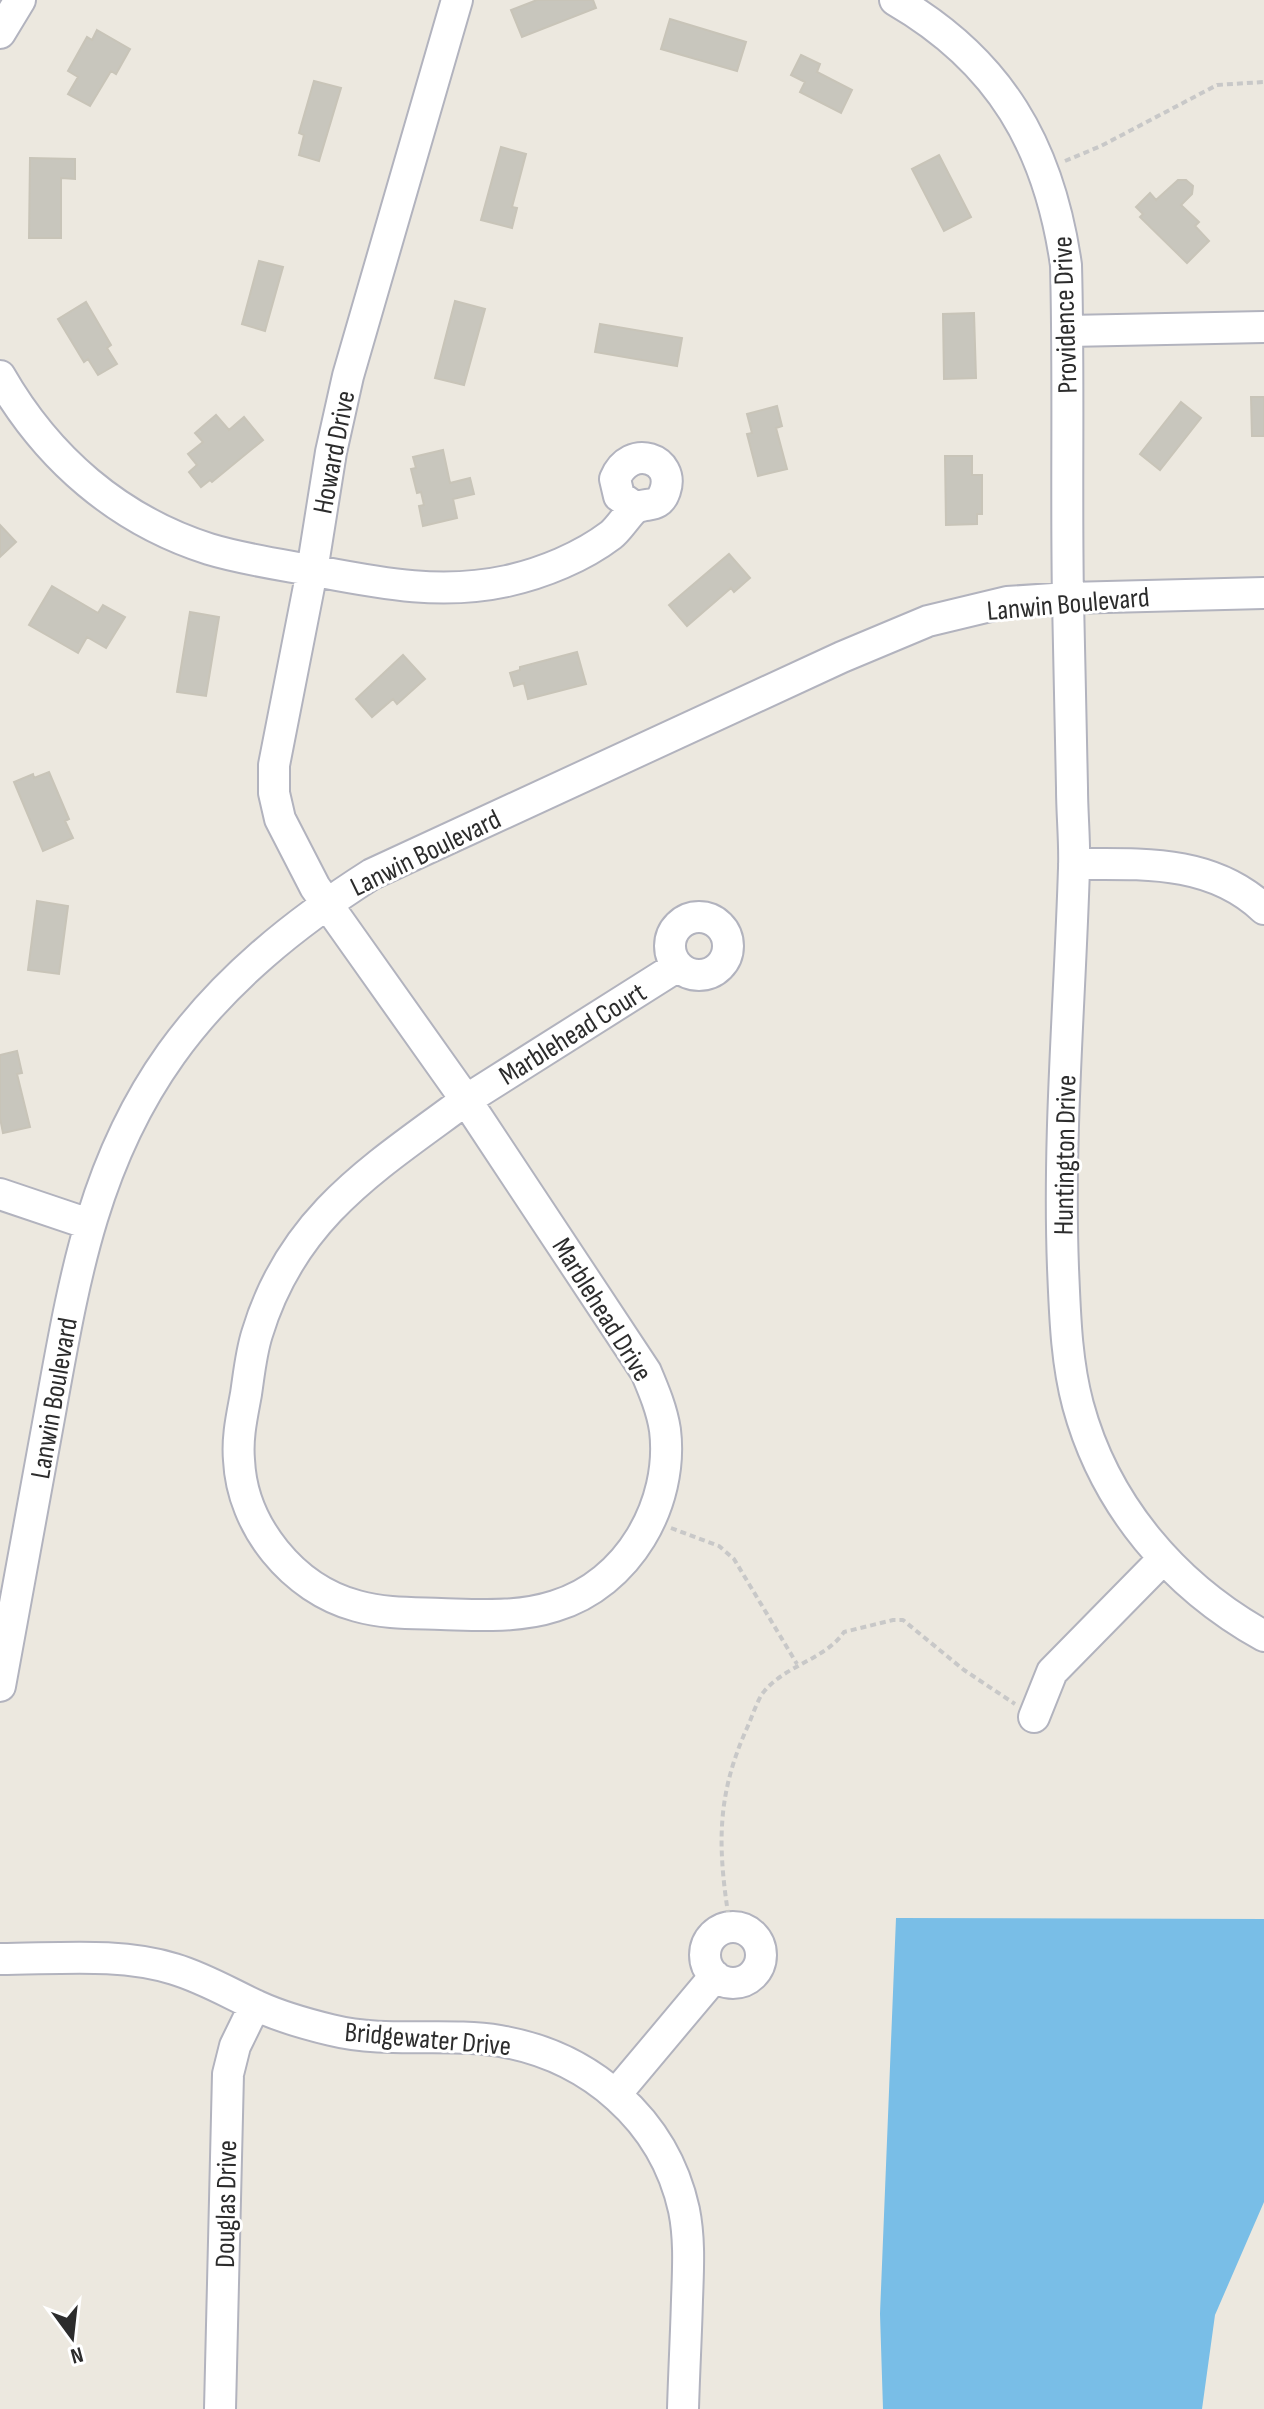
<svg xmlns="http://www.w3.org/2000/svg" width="1264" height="2409" viewBox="0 0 1264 2409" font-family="'Sofia Sans Condensed',sans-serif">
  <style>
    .water { fill: #79bee7 }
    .building { fill: #c8c6bd; stroke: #c8c4b8; stroke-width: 2 }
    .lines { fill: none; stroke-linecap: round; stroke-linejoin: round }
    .minor-casing { stroke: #b2b3be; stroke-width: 34 }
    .path { stroke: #c8c8c8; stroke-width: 4; stroke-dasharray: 6 4; stroke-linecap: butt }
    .minor { stroke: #fff; stroke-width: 30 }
    .labels { text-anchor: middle; stroke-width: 6; stroke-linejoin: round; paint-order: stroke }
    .street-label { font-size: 28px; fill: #2c2c2c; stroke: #fff }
  </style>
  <rect width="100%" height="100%" fill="#ece8df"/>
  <path class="water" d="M896 1918 1264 1919V2202L1215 2315 1202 2409H883L880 2314Z"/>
  <path class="building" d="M537 0H593L596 8 522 37 511 10Z
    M670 19 746 42 737 71 661 49Z
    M97 30 130 49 116 74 111 71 90 106 68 94 78 77 68 71 87 37 92 40Z
    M801 55 820 64 817 72 852 90 841 113 800 92 805 82 791 75Z
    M314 81 341 88 319 161 299 155 304 135 299 133Z
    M501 147 526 154 512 207 517 208 512 228 481 220Z
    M939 155 971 217 944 231 912 169Z
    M30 158 75 159V179L61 178V238H29Z
    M1178 180H1186L1193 186 1192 194 1181 205 1199 222 1195 226 1209 241 1187 263 1140 217 1143 214 1136 207 1150 193 1156 200Z
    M259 261 283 267 265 331 242 324Z
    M455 301 485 309 464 385 435 378Z
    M86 302 111 345 107 348 117 364 98 375 88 359 84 362 58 319Z
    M974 313 976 378 944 379 943 314Z
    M600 324 682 338 677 366 595 352Z
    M1251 397H1264V436H1252Z
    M1181 402 1201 418 1160 470 1140 454Z
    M777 406 782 426 776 428 787 469 758 476 747 434 752 433 747 414Z
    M216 415 229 430 244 417 263 440 212 482 210 480 201 487 189 472 197 465 188 454 203 442 195 433Z
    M443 450 450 483 470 478 474 494 453 499 457 518 423 526 419 506 424 505 421 492 417 493 411 469 416 468 413 457Z
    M945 456H972V475H982V514H977V524L946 525Z
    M0 525 16 542 0 557Z
    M729 554 750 578 734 592 731 588 687 626 669 605Z
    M52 586 98 613 103 605 125 617 106 648 87 637 78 653 29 625Z
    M190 612 219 617 206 696 177 692Z
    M577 652 586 684 528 699 524 683 514 686 510 673 520 670V667Z
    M403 655 425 679 397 704 393 699 372 717 356 699Z
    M49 772 69 819 65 821 73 838 43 851 14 782 33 774 34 778Z
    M37 901 68 906 59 974 28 970Z
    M17 1051 22 1073 17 1074 30 1127 3 1133 0 1118V1055Z"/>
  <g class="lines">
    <defs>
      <path id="minor" d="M457 0 348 376 331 452 312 571 274 765V793L280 819 315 887 466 1100 678 966
        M895 0C1000 61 1049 146 1066 265 1069 376 1066 488 1068 599 1069 662 1071 725 1072 788 1072 815 1075 842 1074 868 1070 1001 1058 1134 1063 1268 1065 1314 1066 1360 1078 1405 1105 1505 1174 1586 1264 1636
        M0 33 20 0
        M1068 331 1264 327
        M0 376C47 458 118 520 209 549 245 560 284 565 321 572 384 584 443 595 507 581 543 573 582 557 611 535 619 529 629 512 636 508 647 502 659 509 665 491 676 459 630 442 615 479L619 496 636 508
        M1074 864C1141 864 1211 859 1264 909
        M670 946a29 29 0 1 1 58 0a29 29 0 1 1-58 0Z
        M466 1100 646 1372C654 1391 662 1410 665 1430 674 1504 628 1584 555 1606 518 1618 480 1615 441 1614 413 1613 385 1614 357 1606 293 1589 242 1526 239 1460 237 1437 242 1416 246 1394 249 1374 251 1353 257 1334 292 1217 374 1168 466 1100Z
        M0 1194 89 1224
        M0 1686C16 1597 33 1507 49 1418 73 1287 91 1166 171 1054 224 980 295 923 372 874L842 657 928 621 1007 602 1068 598 1264 593
        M1034 1717 1052 1672 1163 1559
        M705 1955a28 28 0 1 1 56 0a28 28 0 1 1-56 0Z
        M0 1959C56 1959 120 1952 174 1969 204 1978 229 1993 257 2006 281 2017 306 2024 331 2030 387 2044 445 2032 500 2041 589 2056 664 2119 684 2210 690 2240 688 2270 687 2300 686 2337 684 2373 683 2409
        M616 2094 715 1976
        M220 2409 228 2074 235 2046 255 2005"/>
    </defs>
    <use href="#minor" class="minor-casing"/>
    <path class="path" d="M1065 161 1101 146 1217 85 1264 82
      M671 1528 719 1546 734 1559 797 1664
      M730 1926C718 1851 715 1799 747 1728 752 1717 756 1704 762 1694 784 1665 825 1660 844 1632L893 1620H903L964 1670 1015 1704"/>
    <use href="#minor" class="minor"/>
  </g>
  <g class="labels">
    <g class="street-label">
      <text transform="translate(1064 315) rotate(-92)" y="10">Providence Drive</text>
      <text transform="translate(333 452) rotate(-79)" y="10">Howard Drive</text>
      <text transform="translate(1068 603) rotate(-5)" y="10">Lanwin Boulevard</text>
      <text transform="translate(425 852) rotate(-26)" y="10">Lanwin Boulevard</text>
      <text transform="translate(572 1033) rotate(-32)" y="10">Marblehead Court</text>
      <text transform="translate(1064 1155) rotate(-89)" y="10">Huntington Drive</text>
      <text transform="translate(603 1309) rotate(58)" y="10">Marblehead Drive</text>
      <text transform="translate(53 1398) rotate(-80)" y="10">Lanwin Boulevard</text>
      <text transform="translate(428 2038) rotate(5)" y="10">Bridgewater Drive</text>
      <text transform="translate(225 2204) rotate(-89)" y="10">Douglas Drive</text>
    </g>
  </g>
  <g transform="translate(72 2337) rotate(165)" stroke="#ffffff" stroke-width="6" paint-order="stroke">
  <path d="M0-6L14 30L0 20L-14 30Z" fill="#2c2c2c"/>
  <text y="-12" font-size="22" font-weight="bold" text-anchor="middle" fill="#2c2c2c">N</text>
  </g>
</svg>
